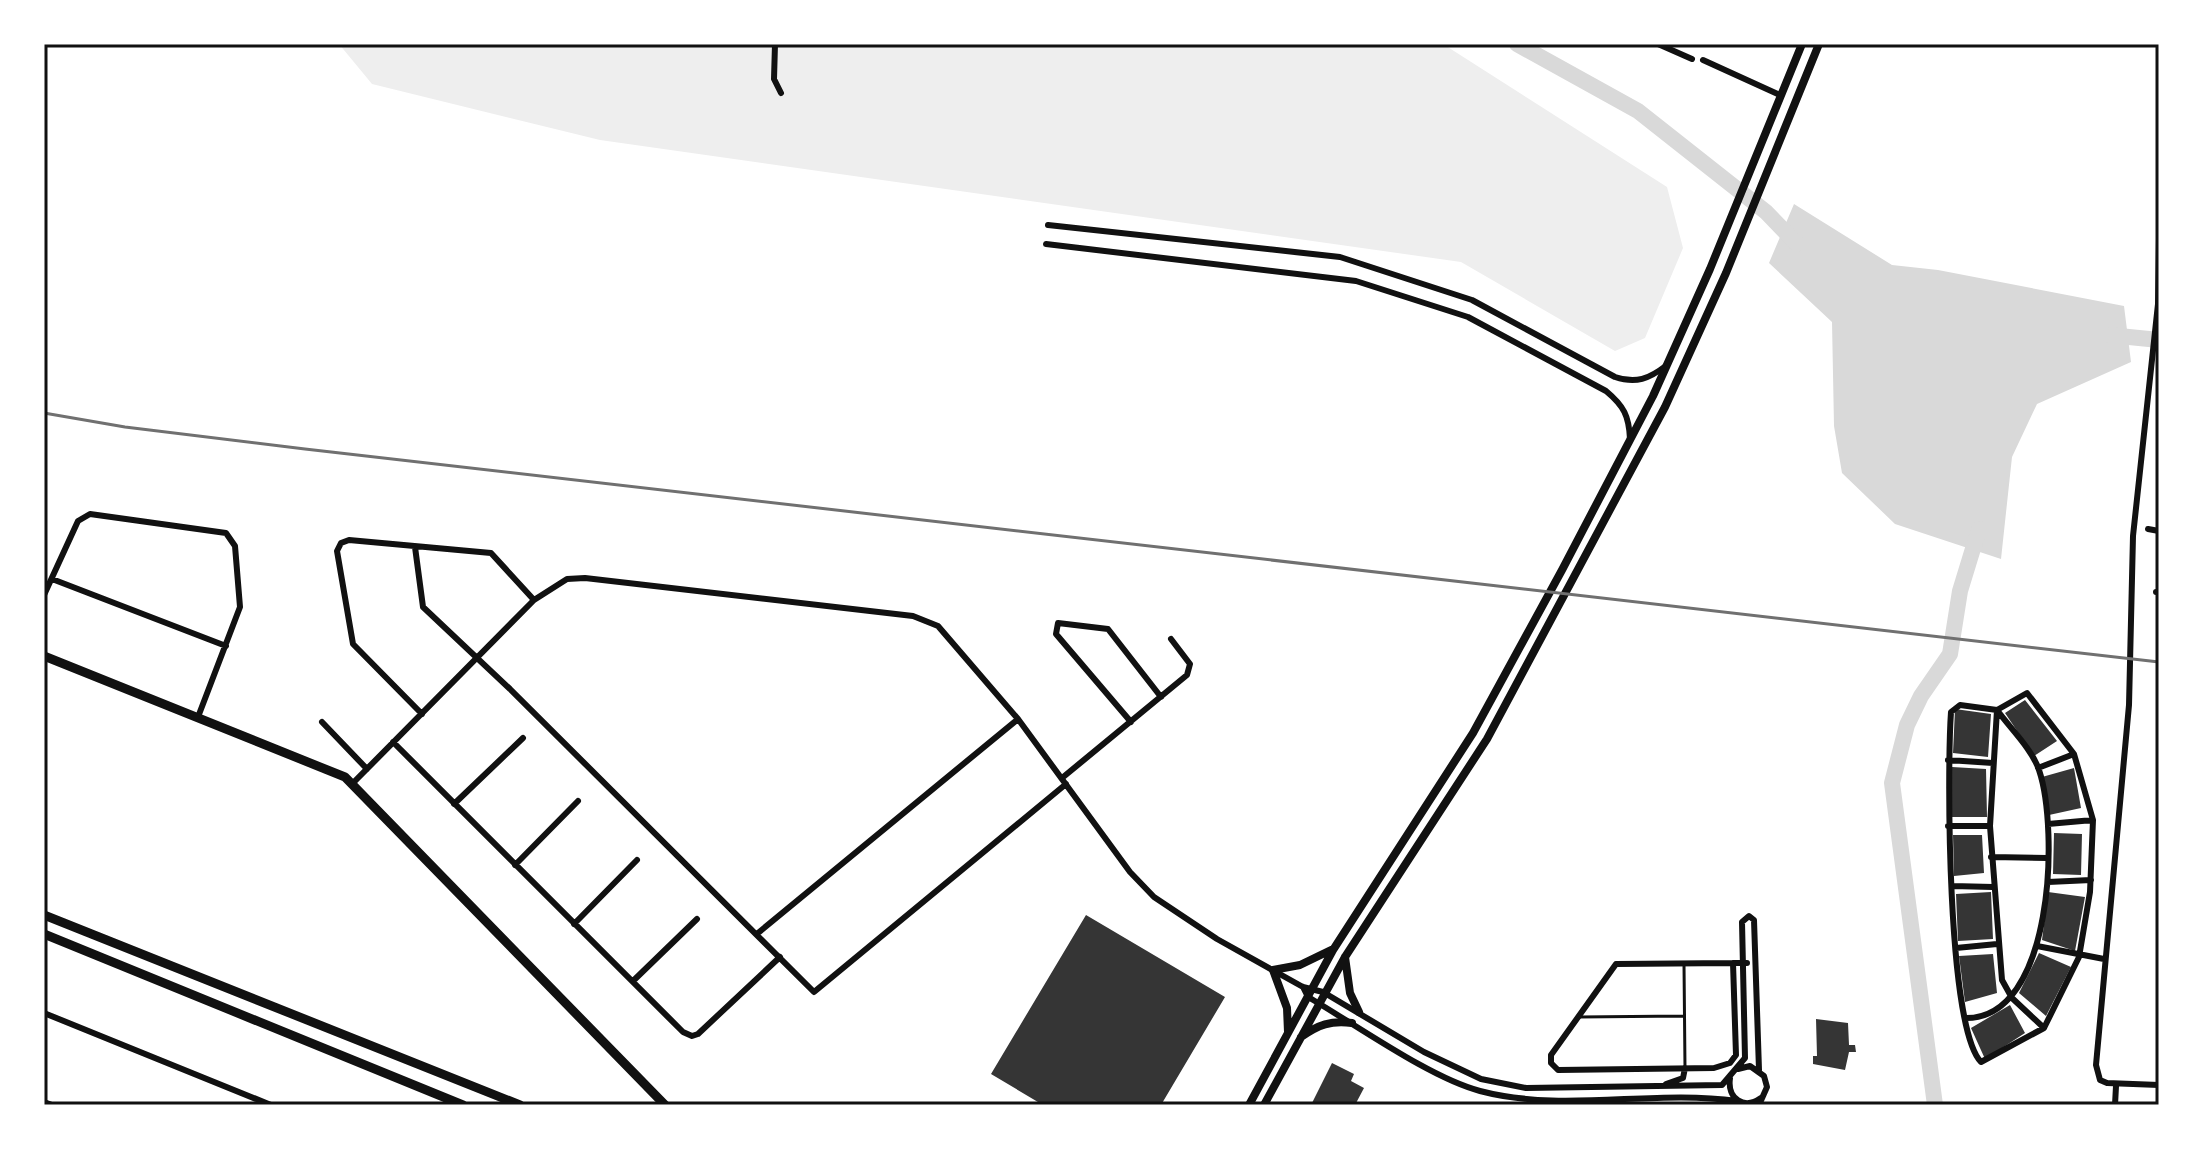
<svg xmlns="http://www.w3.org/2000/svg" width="2203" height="1149" viewBox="0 0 2203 1149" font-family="'Sofia Sans Condensed',sans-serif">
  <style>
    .green { fill: #eee }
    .water { fill: #d9d9d9 }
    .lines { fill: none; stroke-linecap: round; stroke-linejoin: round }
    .river { stroke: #d9d9d9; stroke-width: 16 }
    .building { fill: #353535 }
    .service { stroke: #111; stroke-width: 3 }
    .minor { stroke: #111; stroke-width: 6 }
    .secondary { stroke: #111; stroke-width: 8 }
    .primary { stroke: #111; stroke-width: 9 }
    .trunk { stroke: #111; stroke-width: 9 }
    .rail { stroke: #707070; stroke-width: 3 }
    .neatline { fill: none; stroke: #111; stroke-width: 3 }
  </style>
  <rect width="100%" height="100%" fill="#fff"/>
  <path class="green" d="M339 44H1443L1667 187 1683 248 1645 338 1615 351 1461 262 600 140 372 84Z"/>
  <path class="water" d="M1794 204 1892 265 1938 270 2124 306 2131 362 2037 404 2012 457 2001 559 1895 524 1842 473 1834 426 1832 322 1769 263Z"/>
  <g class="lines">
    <path class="river" d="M1517 44 1638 111 1766 212 1797 244
      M2109 335 2159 340
      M1935 1105 1892 783 1907 725 1921 696 1950 654 1960 591 1979 529"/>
  </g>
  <path class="building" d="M2025 700 2057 741 2034 756 2005 713Z
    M1955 709 1991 714 1988 757 1953 753Z
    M1952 767 1986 769 1987 817H1951Z
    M2074 768 2081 808 2049 815 2042 777Z
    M2054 833 2082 834 2081 875 2053 874Z
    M1953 835H1982L1984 873 1954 876Z
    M1991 892 1993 939 1958 941 1956 894Z
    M2048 892 2085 897 2075 951 2042 940Z
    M1086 915 1225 997 1161 1105H1043L991 1074Z
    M2039 953 2071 967 2046 1016 2019 993Z
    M1993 954 1997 993 1965 1002 1959 956Z
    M2010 1005 2025 1033 1985 1059 1971 1028Z
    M1816 1019 1848 1023 1849 1045H1855L1856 1052H1849L1845 1070 1813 1064V1056H1817Z
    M1332 1063 1354 1074 1351 1081 1364 1088 1355 1105H1311Z"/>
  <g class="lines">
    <path class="service" d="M1684 964 1685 1068
      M1579 1017 1684 1016"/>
    <path class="minor" d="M775 44 774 79 781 93
      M1658 44 1692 59
      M1703 60 1780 95
      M1048 225 1340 257 1472 300 1615 377C1636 384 1649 379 1667 365
      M2159 239 2158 304 2133 536 2129 705 2096 1065 2100 1080 2107 1083 2159 1085
      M1046 244 1356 281 1468 317 1606 391C1624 406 1629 416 1630 439
      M2148 529 2159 531
      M415 547 423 607 510 689 814 992 1066 784
      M52 579 226 646
      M2156 592H2159
      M44 595 78 521 90 514 226 533 235 546 240 607 198 717
      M2027 693 2074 754 2093 820 2090 892 2079 957 2044 1028 1981 1062C1947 1027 1947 769 1951 712L1960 705 1997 710Z
      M1997 710 1990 826 2002 980 2012 998 2044 1028
      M422 714 353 644 337 551 341 543 349 540 491 553 534 600
      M322 722 367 769
      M1131 722 1056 634 1058 623 1108 629 1161 697
      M393 742 683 1032 692 1036 698 1034 780 957
      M1948 760 1993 763
      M2038 768 2074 754
      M1062 778 1187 675 1190 664 1171 639
      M352 784 534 600 567 579 585 578 913 616 938 626 1018 719 1130 872 1154 897 1217 939 1303 987 1323 992 1424 1052 1481 1079 1526 1088 1722 1085 1745 1058 1742 922 1749 916 1754 920 1759 1070
      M454 804 523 738
      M2048 824 2093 820
      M1948 826H1990
      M1991 857 2047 858
      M515 865 578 801
      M2048 882 2091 880
      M1952 886 1993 887
      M574 924 637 860
      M758 933 1018 719
      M2037 946 2104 959
      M1956 948 1997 944
      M1733 963 1736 1055 1730 1063 1714 1068 1558 1070 1551 1063V1055L1616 964 1733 963H1747
      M633 981 697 919
      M1303 987 1308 997C1355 1024 1430 1078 1480 1091 1564 1113 1653 1089 1737 1101
      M44 1013 271 1105
      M1965 1018C2054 1020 2059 829 2039 770 2032 749 2010 728 1997 710
      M1738 1069 1750 1066 1764 1076 1767 1087 1759 1105
      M1730 1078C1727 1099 1744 1110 1761 1098
      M1666 1084 1683 1078 1685 1068
      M44 1102 52 1105
      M2115 1105 2116 1086"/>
    <path class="secondary" d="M1345 957 1350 993 1359 1012
      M1288 1032 1287 1008 1273 970 1300 965 1331 950
      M1301 1037C1318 1025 1331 1020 1352 1023
      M1249 1105 1333 950 1473 733 1562 570 1653 396 1710 269 1802 44
      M1264 1105 1345 957 1487 739 1665 407 1726 273 1819 44"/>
    <path class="primary" d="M44 656 345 777 665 1105"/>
    <path class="trunk" d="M44 915 520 1105
      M44 934 463 1105"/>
    <path class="rail" d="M44 413 125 427 305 449 2159 662"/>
  </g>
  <rect width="2203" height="1149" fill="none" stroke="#ffffff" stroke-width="92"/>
  <rect x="46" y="46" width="2111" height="1057" class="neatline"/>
</svg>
